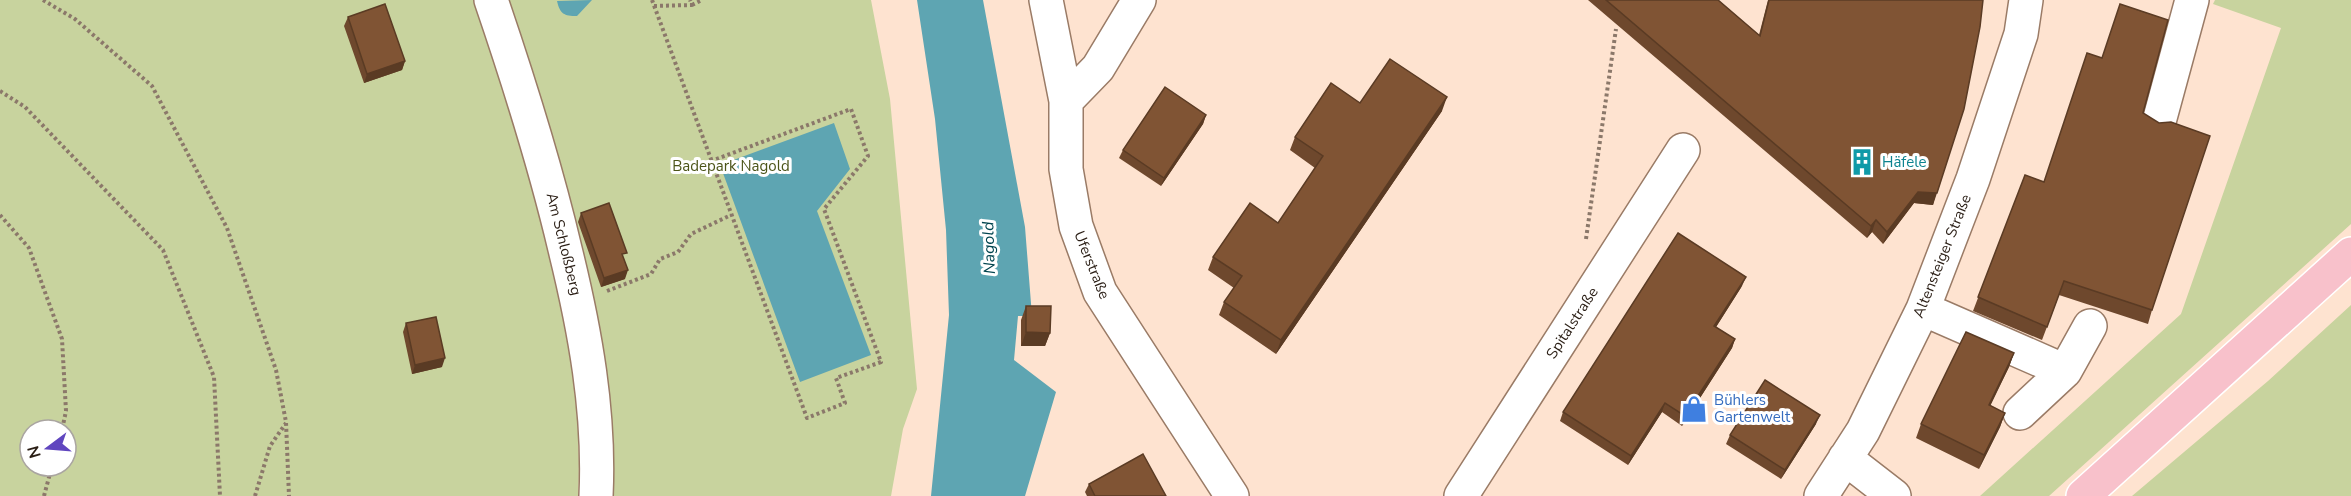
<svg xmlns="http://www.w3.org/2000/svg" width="2351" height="496" viewBox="0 0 2351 496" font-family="'Nunito Sans',sans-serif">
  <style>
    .green { fill: #c8d39e; fill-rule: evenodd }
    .water { fill: #5ea5b2 }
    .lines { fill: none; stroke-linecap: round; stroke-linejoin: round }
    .minor-casing { stroke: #9a7b66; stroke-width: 36 }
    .major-casing { stroke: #fff; stroke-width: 36 }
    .path { stroke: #8b786a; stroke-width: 4; stroke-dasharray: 3 3; stroke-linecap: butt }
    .minor { stroke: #fff; stroke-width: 33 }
    .major { stroke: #f8c1cb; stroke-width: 33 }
    .wall { fill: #6e482d }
    .shaded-wall { fill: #5a3b24 }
    .building { fill: #805434; stroke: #5a3b24; stroke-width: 1.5 }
    .labels { text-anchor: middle; stroke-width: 6; stroke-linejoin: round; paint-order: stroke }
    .culture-label { font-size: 15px; fill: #0d838f; stroke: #fff; text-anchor: start }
    .park-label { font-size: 15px; fill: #4b5418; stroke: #fff }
    .street-label { font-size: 15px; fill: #2a1e15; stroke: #fff }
    .shop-label { font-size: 15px; fill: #366cbe; stroke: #fff; text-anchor: start }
    .water-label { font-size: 16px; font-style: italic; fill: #00444e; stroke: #fff }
  </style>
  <rect width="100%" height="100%" fill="#fee3d0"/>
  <path class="green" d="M0 0H474C502 82 527 164 547 249 567 330 583 412 578 496H0ZM30 430H66V466H30Z
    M507 0H871L890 99 917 389 903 429 891 496H612C617 412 601 330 581 249 561 164 535 82 507 0Z
    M2215 0H2351V224L2049 496H1980L2181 314 2281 28 2213 4Z
    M2351 305V496H2132L2268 381Z"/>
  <path class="water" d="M592 0 577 16C564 16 560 14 557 1Z
    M917 0H983L1025 227 1032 316H1018L1014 360 1056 392 1025 496H931L949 315 946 230 935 119Z
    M834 123 850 169 817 211 871 355 800 382 720 165Z"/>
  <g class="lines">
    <defs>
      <path id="minor" d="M491 0C519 82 545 164 565 249 585 330 600 412 596 496
        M1046 0 1066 101V169L1076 226 1100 292 1232 496
        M1066 101 1098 68 1139 0
        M2160 118 2192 0
        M1923 309 2065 371
        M2020 413 2065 371 2090 326
        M1845 458 1894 496
        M1461 496 1683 150
        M1821 496 1863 431 1923 309 1973 179 2021 34 2026 0"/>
      <path id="major" d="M2083 496 2351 254"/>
    </defs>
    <use href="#minor" class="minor-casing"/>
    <use href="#major" class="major-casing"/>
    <path class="path" d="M43 0 75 19 152 86 227 228 276 370 286 422 289 496
      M652 0 807 418 845 403 836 378 881 362 824 209 868 156 851 109 711 161
      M692 5 702 0
      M654 6 692 5 690 0
      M0 91 25 107 163 250 214 377 220 496
      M0 215 29 248 62 339 66 411 62 430
      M1586 239 1616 29
      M607 291 651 274 660 259 678 252 691 234 731 215
      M44 496 52 466
      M255 496 270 446 286 423"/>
    <use href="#minor" class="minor"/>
    <use href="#major" class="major"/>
  </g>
  <path class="wall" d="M1588 0H1718L1759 35 1768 0H1983L1933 205 1914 203 1883 244 1872 232 1867 238Z
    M348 17 405 61 402 70 364 83 344 26Z
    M1360 103 1442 111 1276 354 1219 315 1224 302 1234 288 1208 270 1213 257 1278 223 1315 168 1290 150 1295 137Z
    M2143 113 2152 310 2148 324 2059 295 2042 340 1973 311 2025 175 2044 182Z
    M1206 115 1203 124 1161 186 1119 158 1123 150Z
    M581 213 624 260 625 279 601 287 578 222Z
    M1742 286 1716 327 1735 339 1732 348 1682 426 1662 412 1628 465 1560 421 1563 412Z
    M1026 306 1050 333 1045 346H1021V320Z
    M406 323 442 367 412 374 403 332Z
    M2014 353 2009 367 1990 405 2005 413 2000 427 1979 469 1916 438 1921 424Z
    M1816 424 1781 479 1726 444 1730 435Z
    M1089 484 1166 496H1087L1085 492Z"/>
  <path class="shaded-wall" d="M405 61 402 70 364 83 367 74Z
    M1447 97 1442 111 1276 354 1281 340Z
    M1206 115 1203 124 1161 186 1164 178Z
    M1918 192 1937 193 1933 205 1914 203 1883 244 1887 232Z
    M1876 220 1872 232 1867 238 1871 226Z
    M628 270 625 279 601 287 604 278Z
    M1746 277 1742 286 1711 335 1714 326Z
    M1026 332 1050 333 1045 346H1021Z
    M1735 339 1732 348 1682 426 1685 416Z
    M2014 353 2009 367 1984 419 1989 405Z
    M445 358 442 367 412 374 415 365Z
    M1665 403 1662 412 1628 465 1631 456Z
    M2005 413 2000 427 1979 469 1984 455Z
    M1820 415 1816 424 1781 479 1785 470Z"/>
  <path class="building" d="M1606 0H1718L1760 36 1769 0H1983L1980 27 1964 109 1937 193 1918 192 1887 232 1876 220 1871 226Z
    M385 4 405 61 367 74 348 17Z
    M2120 4 2168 20 2143 113 2159 123 2171 122 2210 136 2152 310 2064 281 2047 327 1978 297 2025 175 2044 182 2087 53 2102 58Z
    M1390 59 1447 97 1281 340 1224 302 1242 276 1213 257 1250 203 1278 223 1323 156 1295 137 1331 83 1360 103Z
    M1165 87 1206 115 1164 178 1123 150Z
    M609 203 627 253 622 254 628 270 604 278 581 213Z
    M1678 233 1746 277 1714 326 1735 339 1685 416 1665 403 1631 456 1563 412Z
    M1026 306H1051L1050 333 1026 332Z
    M436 317 445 358 415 365 406 323Z
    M1966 332 2014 353 1989 405 2005 413 1984 455 1921 424Z
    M1765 380 1820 415 1785 470 1730 435Z
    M1143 454 1166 496H1095L1089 484Z"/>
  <defs>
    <symbol id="building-bare" viewBox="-9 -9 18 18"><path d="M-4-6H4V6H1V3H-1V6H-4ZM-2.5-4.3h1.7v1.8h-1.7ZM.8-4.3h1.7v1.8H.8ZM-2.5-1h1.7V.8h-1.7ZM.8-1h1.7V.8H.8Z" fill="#0f9aa8" stroke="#fff" stroke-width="2.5" paint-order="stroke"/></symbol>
    <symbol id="shop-bare" viewBox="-9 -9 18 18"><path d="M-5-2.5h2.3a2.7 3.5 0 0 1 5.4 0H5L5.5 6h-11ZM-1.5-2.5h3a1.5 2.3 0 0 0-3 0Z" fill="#3f7fe0" stroke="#fff" stroke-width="2.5" paint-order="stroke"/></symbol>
  </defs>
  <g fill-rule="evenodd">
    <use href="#building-bare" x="1843" y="143" width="38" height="38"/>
    <use href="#shop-bare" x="1675" y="390" width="38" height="38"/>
  </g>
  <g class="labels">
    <g class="culture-label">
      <text x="1882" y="167">Häfele</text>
    </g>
    <g class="park-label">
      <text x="731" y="171">Badepark Nagold</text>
    </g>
    <g class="street-label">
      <text transform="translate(564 244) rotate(76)" y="5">Am Schloßberg</text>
      <text transform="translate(1942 256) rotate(-68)" y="5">Altensteiger Straße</text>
      <text transform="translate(1092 265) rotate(68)" y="5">Uferstraße</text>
      <text transform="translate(1572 323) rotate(-57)" y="5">Spitalstraße</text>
    </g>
    <g class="shop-label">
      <text x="1714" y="405">Bühlers<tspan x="1714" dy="17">Gartenwelt</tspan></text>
    </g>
    <g class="water-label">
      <text transform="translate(988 248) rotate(-92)" y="6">Nagold</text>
    </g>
  </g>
  <g transform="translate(48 448) rotate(254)"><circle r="28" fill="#ffffff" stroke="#aaa5a1" stroke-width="1.5"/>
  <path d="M0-4.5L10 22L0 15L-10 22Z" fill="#6046bf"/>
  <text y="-9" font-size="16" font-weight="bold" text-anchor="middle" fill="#2a1e15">N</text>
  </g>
</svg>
